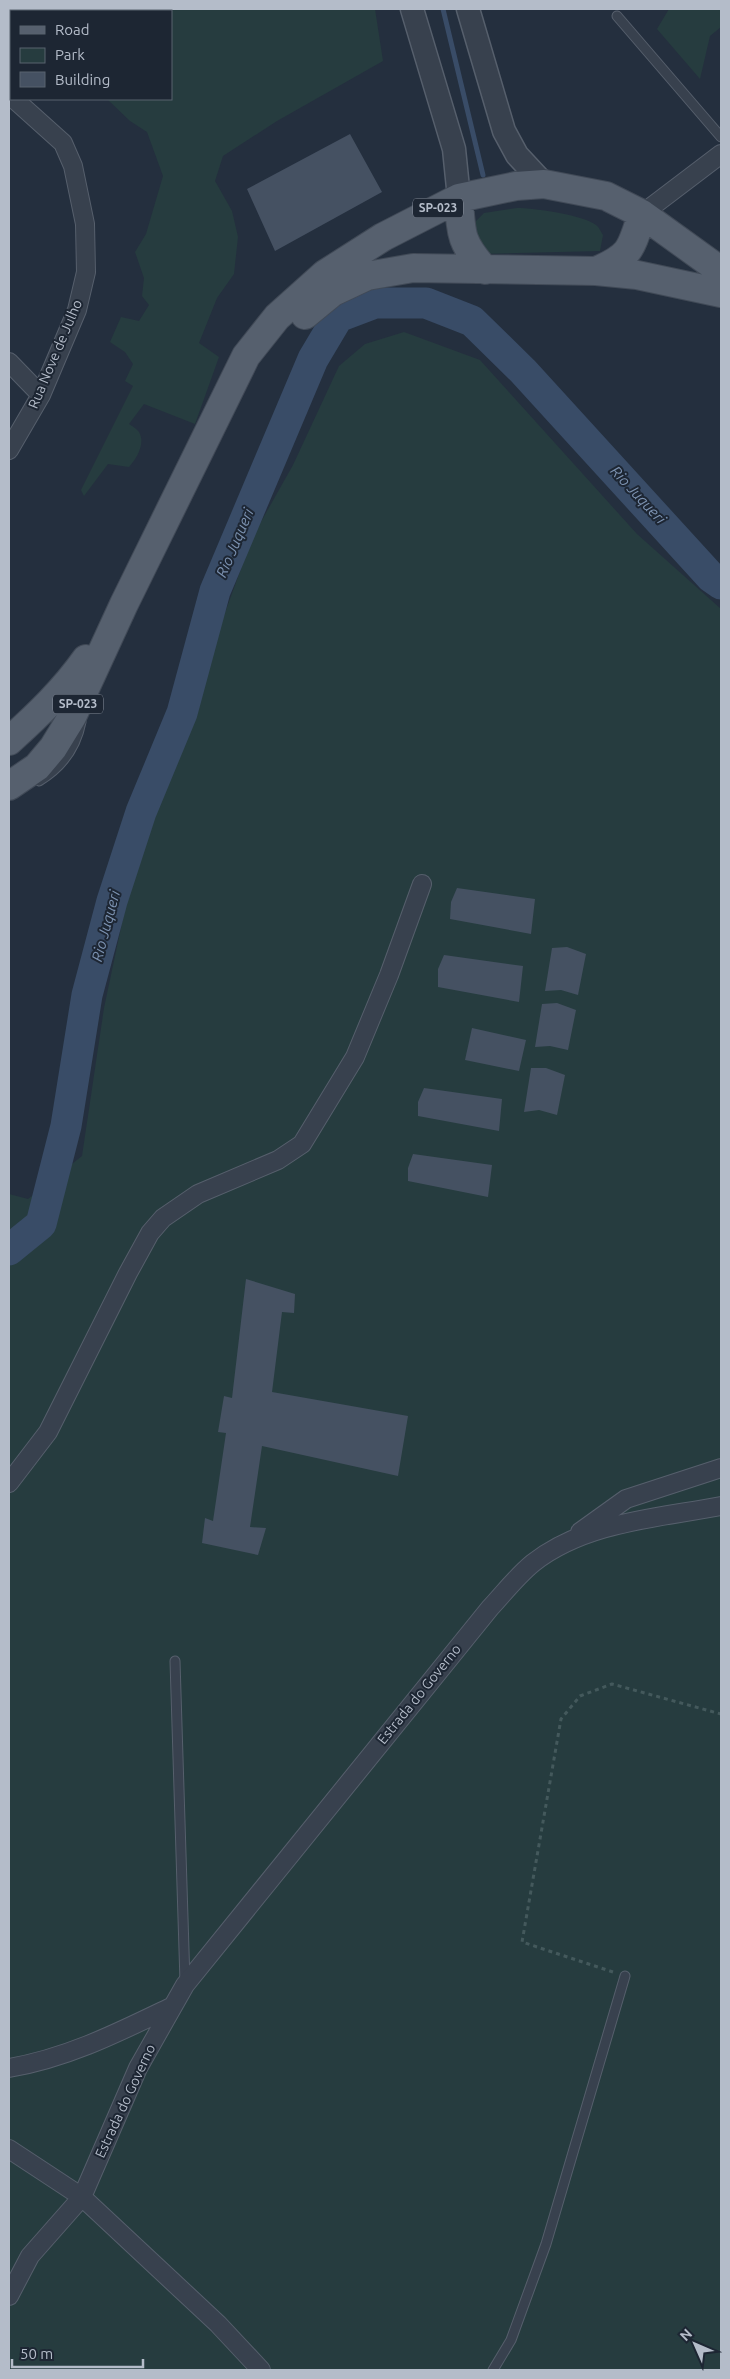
<svg xmlns="http://www.w3.org/2000/svg" width="730" height="2379" viewBox="0 0 730 2379" font-family="Ubuntu,sans-serif">
  <style>
    .green { fill: #263c3f }
    .lines { fill: none; stroke-linecap: round; stroke-linejoin: round }
    .stream { stroke: #394c67; stroke-width: 5 }
    .river { stroke: #394c67; stroke-width: 31 }
    .building { fill: #455162 }
    .service-casing { stroke: #565f6c; stroke-width: 11 }
    .minor-casing { stroke: #565f6c; stroke-width: 20 }
    .tertiary-casing { stroke: #565f6c; stroke-width: 25 }
    .primary-casing { stroke: #414a57; stroke-width: 30 }
    .path { stroke: #44595c; stroke-width: 3; stroke-dasharray: 4 4; stroke-linecap: butt }
    .service { stroke: #38414e; stroke-width: 9 }
    .minor { stroke: #38414e; stroke-width: 18 }
    .tertiary { stroke: #38414e; stroke-width: 22 }
    .primary { stroke: #56606e; stroke-width: 28 }
    .labels { text-anchor: middle; stroke-width: 4; stroke-linejoin: round; paint-order: stroke }
    .shield { fill: #1d2633; stroke: #878f9c; stroke-width: 1 }
    .shield-label { font-size: 12px; font-weight: bold; fill: #b4bcc9 }
    .street-label { font-size: 14px; fill: #b4bcc9; stroke: #1d2633 }
    .water-label { font-size: 15px; font-style: italic; fill: #7c92b1; stroke: #1d2633 }
  </style>
  <rect width="100%" height="100%" fill="#242f3e"/>
  <path class="green" d="M60 9H375L383 61 277 121 223 156 215 181 232 211 238 237 234 274 217 298 199 343 219 357 195 424 144 404 129 424C132 426 137 429 139 432 146 444 136 459 129 467L108 464 84 496 81 490 133 386 125 381 133 364 125 352 110 342 121 317 139 321 149 305 142 296 144 278 135 252 146 234 163 176 147 132 130 121 107 99H171V11H58Z
    M669 9H721V27L710 36 700 79 657 29Z
    M517 208C534 208 584 215 596 225 599 227 601 232 603 235L600 251 480 254 472 225 484 213Z
    M404 332 480 360 637 534 721 609V2370H9V1194L28 1199 82 1156 104 1008 133 871 194 720 219 629 253 536 293 465 339 366 365 344Z"/>
  <g class="lines">
    <path class="stream" d="M443 9 483 175"/>
    <path class="river" d="M9 1250 41 1224 66 1126 87 995 112 901 141 812 182 713 215 591 313 359 338 317 375 303H426L472 321 523 371 711 577 721 584"/>
  </g>
  <path class="building" d="M350 134 382 192 275 251 247 189Z
    M457 888 535 899 531 934 450 919 451 902Z
    M567 947 586 954 578 995 561 990 545 991 552 948Z
    M444 955 523 966 519 1002 438 987V969Z
    M557 1003 576 1010 568 1050 550 1046 535 1047 542 1004Z
    M472 1028 526 1040 519 1071 465 1060Z
    M531 1068H546L565 1075 557 1115 539 1110 524 1112Z
    M424 1088 502 1099 499 1131 418 1116V1102Z
    M413 1154 492 1165 488 1197 408 1181V1168Z
    M246 1279 295 1294 294 1313 282 1312 272 1392 408 1416 398 1476 262 1446 250 1527 266 1528 258 1555 202 1543 205 1518 213 1521 226 1433 218 1432 224 1396 232 1398Z"/>
  <g class="lines">
    <defs>
      <path id="service" d="M617 16 721 137
        M39 781C62 767 76 748 81 722
        M175 1661 185 1982
        M493 2370 511 2340 546 2244 625 1976"/>
      <path id="minor" d="M642 214 721 154
        M9 362 41 395
        M9 450 41 395 77 310 86 272 85 224 73 166 63 143 14 99
        M9 1483 48 1432 128 1273 150 1233 163 1218 198 1194 278 1160 302 1144 355 1057 389 975 422 884
        M580 1532 626 1499 721 1468
        M9 2068C68 2058 119 2032 173 2006
        M9 2149 82 2197 218 2324 261 2370
        M9 2296 30 2256 82 2197 138 2068 185 1985 490 1608C504 1593 517 1576 533 1563 585 1522 658 1518 721 1506"/>
      <path id="tertiary" d="M412 9 454 149 459 198
        M468 9 504 131 517 155 544 184"/>
      <path id="primary" d="M459 198C461 234 460 242 485 270
        M596 271C631 256 631 249 642 214
        M305 315 333 292 367 276 413 268 596 271 637 275 721 293
        M9 741C38 715 64 690 86 659
        M9 786 37 767 53 748 72 717 124 604 246 356 277 317 325 274 383 237 459 198 516 186 544 184 606 196 642 214 721 271"/>
    </defs>
    <use href="#service" class="service-casing"/>
    <use href="#minor" class="minor-casing"/>
    <use href="#tertiary" class="tertiary-casing"/>
    <use href="#primary" class="primary-casing"/>
    <path class="path" d="M613 1972 522 1942 561 1719 580 1696 612 1684 721 1714"/>
    <use href="#service" class="service"/>
    <use href="#minor" class="minor"/>
    <use href="#tertiary" class="tertiary"/>
    <use href="#primary" class="primary"/>
  </g>
  <g class="labels">
    <g class="shield">
      <rect x="413" y="198.5" width="50" height="19" rx="4"/>
      <rect x="53" y="694.5" width="50" height="19" rx="4"/>
    </g>
    <g class="shield-label">
      <text x="438" y="212">SP-023</text>
      <text x="78" y="708">SP-023</text>
    </g>
    <g class="street-label">
      <text transform="translate(55 354) rotate(-67)" y="5">Rua Nove de Julho</text>
      <text transform="translate(419 1694) rotate(-51)" y="5">Estrada do Governo</text>
      <text transform="translate(125 2101) rotate(-65)" y="5">Estrada do Governo</text>
    </g>
    <g class="water-label">
      <text transform="translate(638 495) rotate(47)" y="5">Rio Juqueri</text>
      <text transform="translate(235 543) rotate(-67)" y="5">Rio Juqueri</text>
      <text transform="translate(106 926) rotate(-75)" y="5">Rio Juqueri</text>
    </g>
  </g>
  <rect width="730" height="2379" fill="none" stroke="#b4bcc9" stroke-width="20"/>
  <rect x="10" y="10" width="162" height="90" fill="#1d2633" stroke="#59626f"/>
  <rect x="20" y="26" width="25" height="8" fill="#56606e" stroke="#59626f"/>
  <text x="55" y="35" font-size="15" fill="#b4bcc9">Road</text>
  <rect x="20" y="48" width="25" height="15" fill="#263c3f" stroke="#59626f"/>
  <text x="55" y="60" font-size="15" fill="#b4bcc9">Park</text>
  <rect x="20" y="72" width="25" height="15" fill="#455162" stroke="#59626f"/>
  <text x="55" y="85" font-size="15" fill="#b4bcc9">Building</text>
  <g transform="translate(695 2344) rotate(315)" stroke="#1d2633" stroke-width="4" paint-order="stroke">
  <path d="M0-4L9 19L0 12L-9 19Z" fill="#b4bcc9"/>
  <text y="-8" font-size="14" font-weight="bold" text-anchor="middle" fill="#b4bcc9">N</text>
  </g>
  <path d="M12 2359v8h131v-8" fill="none" stroke="#b4bcc9" stroke-width="2.5"/>
  <text x="20" y="2359" font-size="15" fill="#b4bcc9" stroke="#1d2633" stroke-width="4" paint-order="stroke">50 m</text>
</svg>
